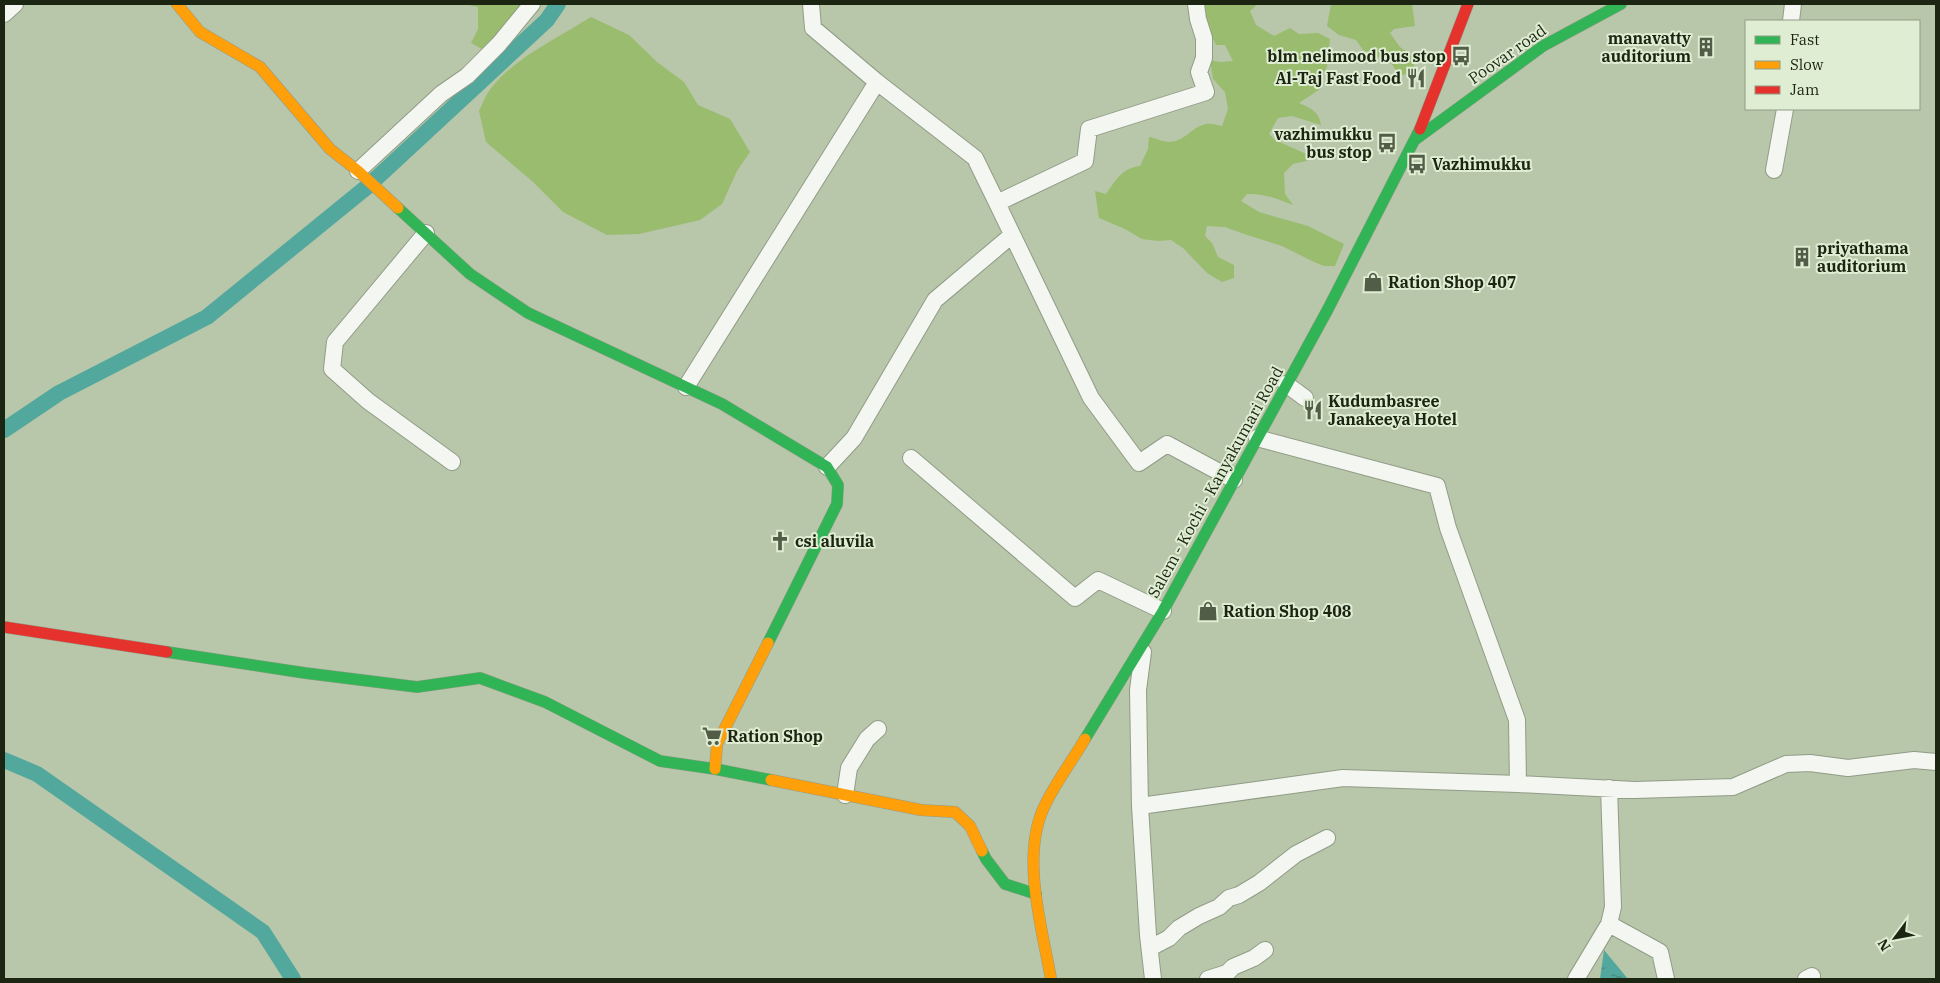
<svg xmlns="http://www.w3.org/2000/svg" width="1940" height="983" viewBox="0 0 1940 983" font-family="'IBM Plex Serif',serif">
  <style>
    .grass { fill: #99bc6f }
    .water { fill: url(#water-ripples) }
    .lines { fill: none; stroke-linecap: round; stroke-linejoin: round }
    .canal { stroke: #52a89c; stroke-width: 16 }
    .street-casing { stroke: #919c86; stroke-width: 18 }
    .fast-casing { stroke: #919c86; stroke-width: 12 }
    .slow-casing { stroke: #919c86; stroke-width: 12 }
    .jam-casing { stroke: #919c86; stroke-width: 12 }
    .street { stroke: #f4f6f2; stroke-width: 16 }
    .fast { stroke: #30b455; stroke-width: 11 }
    .slow { stroke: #ff9f0a; stroke-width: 11 }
    .jam { stroke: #e5322d; stroke-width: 11 }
    .labels { text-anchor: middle; stroke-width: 4; stroke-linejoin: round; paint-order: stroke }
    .poi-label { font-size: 16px; font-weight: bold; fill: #1b2512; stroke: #dfedd3; text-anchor: start }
    .street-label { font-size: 16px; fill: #1b2512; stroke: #dfedd3 }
  </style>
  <defs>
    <pattern id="water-ripples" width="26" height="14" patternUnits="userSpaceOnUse" patternTransform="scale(1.25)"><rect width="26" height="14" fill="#52a89c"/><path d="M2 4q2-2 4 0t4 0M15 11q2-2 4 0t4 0" fill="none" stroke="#43897e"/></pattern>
  </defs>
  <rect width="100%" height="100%" fill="#b8c6aa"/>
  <path class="grass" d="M464 4H522C512 21 496 34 482 49L471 43 478 29V7Z
    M1204 4H1258L1250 11 1256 25 1274 36 1290 28 1299 34 1318 33 1330 39 1327 67 1322 77 1320 89 1299 103C1310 108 1319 111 1321 125L1292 116 1278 118 1269 134 1275 140 1313 157 1306 161 1293 164 1284 173 1285 194 1293 205C1278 199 1264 193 1247 194L1241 201 1259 212 1308 226 1344 244 1335 266H1324L1314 262 1282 246 1244 234 1225 227 1207 226 1205 236 1212 243 1218 257 1234 265V278L1222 282 1207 273 1183 248 1171 240 1158 241 1142 239 1125 229 1099 218 1095 191 1106 194C1116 180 1122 168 1140 166L1148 149 1149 137C1156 138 1163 142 1169 142 1185 142 1191 127 1206 124 1210 123 1217 125 1222 126L1228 109 1225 92 1213 79 1210 60 1220 62 1233 61 1225 45H1216L1208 28Z
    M1331 4H1412L1415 26 1394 29 1390 33 1400 47 1410 54 1415 68 1409 74 1399 75 1391 63 1363 50 1356 40 1339 35 1327 26Z
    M591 17 629 35 657 62 684 82 698 105 730 119 750 152 737 171 722 204 700 220 639 234 607 235 563 212 532 181 486 142 479 111C483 103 486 94 492 87 515 58 559 37 591 17Z"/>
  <path class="water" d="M1604 950 1628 979H1600Z"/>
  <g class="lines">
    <path class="canal" d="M4 430 59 393 207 317 368 186 547 20 558 4
      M4 760 37 774 263 932 293 979"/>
    <defs>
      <path id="street" d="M811 4 813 28 877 82 975 158 997 203
        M1196 4 1198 19 1204 38V58L1199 72 1206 92 1089 129 1085 161 997 203 1091 398 1139 463 1167 444 1234 480
        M4 14 15 4
        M1791 21 1793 4
        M1774 170 1785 109
        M358 171 441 94 467 76 499 44 532 4
        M426 233 335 342 332 369 368 401 452 462
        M1286 384 1305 398
        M686 387 877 82
        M1257 438 1437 486 1448 528 1517 720 1518 784
        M911 458 1075 598 1098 580 1163 611
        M827 467 854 438 935 300 1012 235
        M1143 652 1138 690 1140 806 1148 935 1153 979
        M845 795 849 768 867 739 878 729
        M1140 806 1343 778 1518 784 1635 790 1733 787 1786 764 1810 763 1848 768 1914 760 1936 762
        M1609 924 1660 952 1666 979
        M1150 948 1169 938 1179 928 1199 916 1219 907 1229 898 1239 895 1259 883 1296 854 1327 838
        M1208 979 1227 973 1233 967 1254 958 1265 950
        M1576 979 1609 924 1613 907 1609 788
        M1806 979 1812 976"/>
      <path id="fast" d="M1416 139 1543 46 1621 4
        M398 208 470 274 528 313 722 404 827 467 838 485 837 504 768 643
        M167 652 305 673 417 687 480 678 545 702 660 761 715 769 771 780
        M1085 739 1163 611 1328 309 1420 129
        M982 851 986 859 1005 884 1036 894"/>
      <path id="slow" d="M177 4 200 32 260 67 330 149 358 171 398 208
        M715 769 717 744 768 643
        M771 780 921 810 955 812 970 826 982 851
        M1051 979C1042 927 1020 855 1045 805 1056 782 1072 761 1085 739"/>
      <path id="jam" d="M1420 129 1468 4
        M4 627 167 652"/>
    </defs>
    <use href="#street" class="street-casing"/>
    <use href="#fast" class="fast-casing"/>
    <use href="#slow" class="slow-casing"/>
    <use href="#jam" class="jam-casing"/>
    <use href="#street" class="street"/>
    <use href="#fast" class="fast"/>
    <use href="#slow" class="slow"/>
    <use href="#jam" class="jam"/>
  </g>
  <defs>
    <symbol id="building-bare" viewBox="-9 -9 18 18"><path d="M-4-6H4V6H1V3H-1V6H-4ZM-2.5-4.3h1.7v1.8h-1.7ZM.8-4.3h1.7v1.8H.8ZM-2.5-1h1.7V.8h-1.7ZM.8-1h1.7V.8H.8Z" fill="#525d47" stroke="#dfedd3" stroke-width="2.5" paint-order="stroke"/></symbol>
    <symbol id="bus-bare" viewBox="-9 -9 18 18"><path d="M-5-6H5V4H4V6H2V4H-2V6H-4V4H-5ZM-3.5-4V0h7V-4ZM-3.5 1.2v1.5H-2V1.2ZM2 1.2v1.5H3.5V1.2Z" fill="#525d47" stroke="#dfedd3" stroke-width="2.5" paint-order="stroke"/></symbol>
    <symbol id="restaurant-bare" viewBox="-9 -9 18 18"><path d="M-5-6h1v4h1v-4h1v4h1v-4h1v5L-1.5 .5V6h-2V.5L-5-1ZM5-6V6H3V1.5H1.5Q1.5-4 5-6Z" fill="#525d47" stroke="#dfedd3" stroke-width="2.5" paint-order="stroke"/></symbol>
    <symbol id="shop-bare" viewBox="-9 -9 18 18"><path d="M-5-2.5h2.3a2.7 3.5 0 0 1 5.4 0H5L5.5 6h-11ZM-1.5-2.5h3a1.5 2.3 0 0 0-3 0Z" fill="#525d47" stroke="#dfedd3" stroke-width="2.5" paint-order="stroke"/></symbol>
    <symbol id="church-bare" viewBox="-9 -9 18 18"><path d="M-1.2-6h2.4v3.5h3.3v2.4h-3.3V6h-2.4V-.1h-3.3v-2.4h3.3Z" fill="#525d47" stroke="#dfedd3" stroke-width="2.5" paint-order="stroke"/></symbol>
    <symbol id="supermarket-bare" viewBox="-9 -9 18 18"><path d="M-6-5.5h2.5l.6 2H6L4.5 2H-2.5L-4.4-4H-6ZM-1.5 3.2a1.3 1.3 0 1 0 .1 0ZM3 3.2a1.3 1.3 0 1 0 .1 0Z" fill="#525d47" stroke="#dfedd3" stroke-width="2.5" paint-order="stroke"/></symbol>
  </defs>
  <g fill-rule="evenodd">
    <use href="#building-bare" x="1692" y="33" width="28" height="28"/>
    <use href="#bus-bare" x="1447" y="42" width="28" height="28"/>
    <use href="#restaurant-bare" x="1402" y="64" width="28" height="28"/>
    <use href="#bus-bare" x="1373" y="129" width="28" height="28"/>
    <use href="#bus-bare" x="1403" y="150" width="28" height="28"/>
    <use href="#building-bare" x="1788" y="243" width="28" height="28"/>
    <use href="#shop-bare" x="1359" y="268" width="28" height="28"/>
    <use href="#restaurant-bare" x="1299" y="396" width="28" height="28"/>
    <use href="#church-bare" x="766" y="527" width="28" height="28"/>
    <use href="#shop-bare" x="1194" y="597" width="28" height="28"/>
    <use href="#supermarket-bare" x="698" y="722" width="28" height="28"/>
  </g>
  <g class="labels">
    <g class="poi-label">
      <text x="1691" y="44" text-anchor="end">manavatty<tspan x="1691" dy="18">auditorium</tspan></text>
      <text x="1446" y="62" text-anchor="end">blm nelimood bus stop</text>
      <text x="1401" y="84" text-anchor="end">Al-Taj Fast Food</text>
      <text x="1372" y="140" text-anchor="end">vazhimukku<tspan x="1372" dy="18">bus stop</tspan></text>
      <text x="1432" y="170">Vazhimukku</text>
      <text x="1817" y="254">priyathama<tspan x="1817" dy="18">auditorium</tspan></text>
      <text x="1388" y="288">Ration Shop 407</text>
      <text x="1328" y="407">Kudumbasree<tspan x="1328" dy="18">Janakeeya Hotel</tspan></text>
      <text x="795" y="547">csi aluvila</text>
      <text x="1223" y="617">Ration Shop 408</text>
      <text x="727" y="742">Ration Shop</text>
    </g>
    <g class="street-label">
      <text transform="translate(1507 54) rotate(-35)" y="6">Poovar road</text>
      <text transform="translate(1215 482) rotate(-61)" y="6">Salem - Kochi - Kanyakumari Road</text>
    </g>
  </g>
  <rect width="1940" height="983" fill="none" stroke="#1b2512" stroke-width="10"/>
  <rect x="1745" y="20" width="175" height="90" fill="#dfedd3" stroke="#919d86"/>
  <rect x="1755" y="36" width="25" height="8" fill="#30b455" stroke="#919d86"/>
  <text x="1790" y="45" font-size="15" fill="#1b2512">Fast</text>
  <rect x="1755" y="61" width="25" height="8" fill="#ff9f0a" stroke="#919d86"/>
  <text x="1790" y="70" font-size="15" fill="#1b2512">Slow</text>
  <rect x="1755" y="86" width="25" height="8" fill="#e5322d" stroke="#919d86"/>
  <text x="1790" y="95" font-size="15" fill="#1b2512">Jam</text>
  <g transform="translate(1895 938) rotate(238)" stroke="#dfedd3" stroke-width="4" paint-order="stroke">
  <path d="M0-4L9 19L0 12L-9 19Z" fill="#1b2512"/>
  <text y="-8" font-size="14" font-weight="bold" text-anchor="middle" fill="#1b2512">N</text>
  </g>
</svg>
